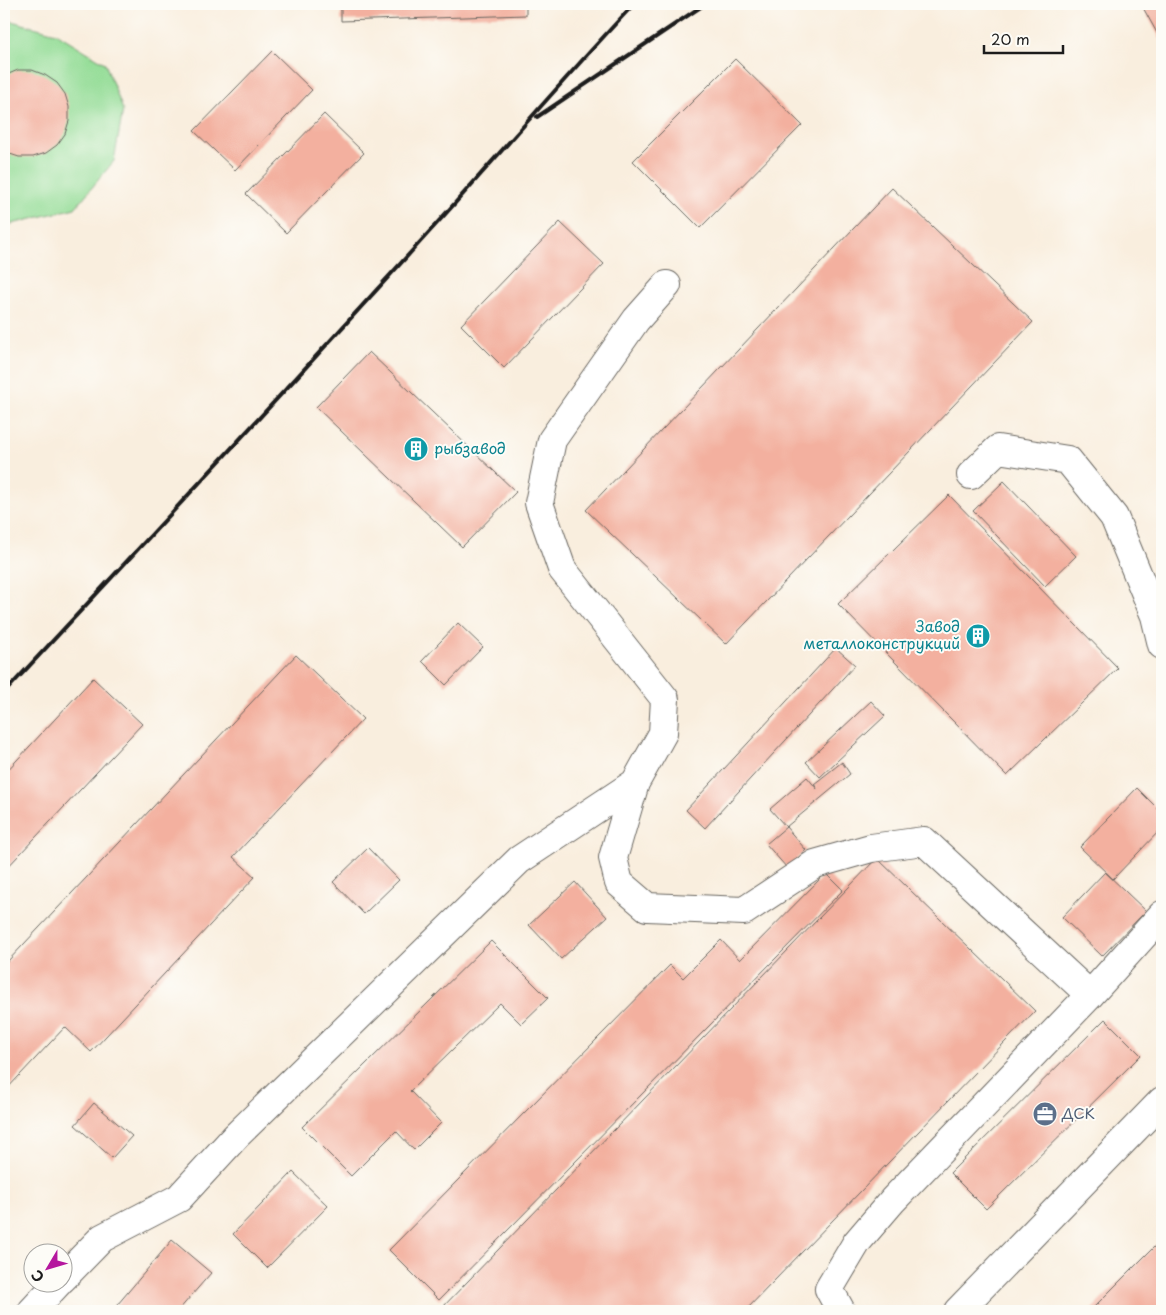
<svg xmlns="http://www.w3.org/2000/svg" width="1166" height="1315" viewBox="0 0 1166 1315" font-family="'Playpen Sans',sans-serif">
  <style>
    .green { fill: #95dd98; stroke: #587c5a }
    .building { fill: #f3b09f }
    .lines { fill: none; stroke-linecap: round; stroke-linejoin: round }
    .minor-casing { stroke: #696660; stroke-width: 30 }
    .minor { stroke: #fff; stroke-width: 28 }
    .rail { stroke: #1c1c1c; stroke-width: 4 }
    .labels { text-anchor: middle; stroke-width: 4; stroke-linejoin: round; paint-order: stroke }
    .culture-label { font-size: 15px; fill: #0d838f; stroke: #fdfcf7; text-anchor: start }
    .service-label { font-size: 15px; fill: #4e5e75; stroke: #fdfcf7; text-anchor: start }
  </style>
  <rect width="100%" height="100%" fill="#fdfcf7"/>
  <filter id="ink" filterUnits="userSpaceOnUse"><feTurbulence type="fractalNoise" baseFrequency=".02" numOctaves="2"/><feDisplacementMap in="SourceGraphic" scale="10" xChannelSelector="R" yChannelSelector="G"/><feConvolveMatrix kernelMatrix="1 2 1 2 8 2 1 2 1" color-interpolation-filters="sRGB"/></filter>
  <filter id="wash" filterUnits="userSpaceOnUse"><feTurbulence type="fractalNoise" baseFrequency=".0096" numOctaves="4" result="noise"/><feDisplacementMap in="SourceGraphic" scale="20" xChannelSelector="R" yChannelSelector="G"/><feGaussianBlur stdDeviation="1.12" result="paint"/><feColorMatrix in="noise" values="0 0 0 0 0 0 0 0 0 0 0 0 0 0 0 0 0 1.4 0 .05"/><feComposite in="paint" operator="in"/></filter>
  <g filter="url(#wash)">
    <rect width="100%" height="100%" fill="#f9eede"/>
    <path class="green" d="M4 19 56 33 105 63 123 110 114 161 75 208 12 224 4 223Z"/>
    <g id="blocks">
      <path class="building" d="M341 4H526V15L341 21Z
        M1141 4H1162V42Z
        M272 51 312 90 235 170 194 131Z
        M735 59 802 125 700 228 633 161Z
        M18 70H32L45 75 57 83 65 94 69 107V121L65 134 57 145 46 153 33 157H19L4 152V76Z
        M324 114 364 153 286 233 246 194Z
        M892 188 1033 322 726 644 586 510Z
        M560 222 604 264 504 368 461 325Z
        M369 352 516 492 462 547 316 407Z
        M1004 481 1076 556 1045 586 973 511Z
        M949 495 1118 668 1007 776 838 604Z
        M458 623 483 647 446 685 422 661Z
        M836 648 855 665 705 828 686 810Z
        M296 655 363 719 233 857 255 877 91 1052 65 1027 4 1092V959L7 962Z
        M93 678 142 724 4 871V774Z
        M871 701 885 716 820 777 806 762Z
        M842 762 850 774 786 827 770 809 807 777 817 789 814 784Z
        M1137 788 1162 813V828L1113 879 1080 847Z
        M786 827 806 850 787 868 766 844Z
        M368 848 399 880 364 914 333 882Z
        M877 858 1035 1011 745 1311H439Z
        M1105 872 1146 911 1102 956 1062 917Z
        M826 873 843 890 439 1300 389 1250 670 965 683 978 721 940 740 960Z
        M575 882 607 917 561 959 529 925Z
        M491 941 548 998 521 1024 500 1003 410 1091 441 1123 414 1150 396 1131 351 1176 302 1127Z
        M1105 1019 1141 1055 986 1209 950 1173Z
        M94 1103 132 1136 112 1158 75 1125Z
        M293 1172 328 1206 267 1268 233 1234Z
        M1162 1239V1311H1090Z
        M172 1240 211 1273 178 1311H112Z"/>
    </g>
  </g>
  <g filter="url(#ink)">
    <use href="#blocks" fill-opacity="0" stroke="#696660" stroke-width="1"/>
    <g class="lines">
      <defs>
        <path id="minor" d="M971 475 998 449 1068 460 1114 517 1155 616 1162 645
          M635 783 613 858 619 883 647 907 744 911 815 864 871 848 924 841 1090 995
          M62 1279 102 1238 179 1198 236 1136 519 860 635 783 663 733 665 699 562 569 539 503 552 440 636 320 667 285
          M32 1311 59 1282
          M841 1311 829 1289 857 1242 893 1200 1090 995 1162 915
          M958 1311 1162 1101"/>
      </defs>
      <use href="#minor" class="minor-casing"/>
      <use href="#minor" class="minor"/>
      <path class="rail" d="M537 117 705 4
        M4 693C147 540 290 386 430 231 499 155 564 78 634 4"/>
    </g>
  </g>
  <defs>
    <symbol id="building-disc" viewBox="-11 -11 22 22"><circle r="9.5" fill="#0f9aa8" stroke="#fdfcf7"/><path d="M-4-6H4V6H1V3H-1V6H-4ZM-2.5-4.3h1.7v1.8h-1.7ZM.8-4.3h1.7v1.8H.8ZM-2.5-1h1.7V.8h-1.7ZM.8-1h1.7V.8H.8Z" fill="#fff"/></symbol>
    <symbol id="office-disc" viewBox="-11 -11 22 22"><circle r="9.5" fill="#5c6f8a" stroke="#fdfcf7"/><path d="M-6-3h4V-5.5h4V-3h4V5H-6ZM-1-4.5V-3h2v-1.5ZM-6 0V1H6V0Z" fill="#fff"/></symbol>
  </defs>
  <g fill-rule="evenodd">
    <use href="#building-disc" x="402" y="435" width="28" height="28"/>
    <use href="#building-disc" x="964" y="622" width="28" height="28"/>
    <use href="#office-disc" x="1031" y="1100" width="28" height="28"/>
  </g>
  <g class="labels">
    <g class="culture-label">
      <text x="434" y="454">рыбзавод</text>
      <text x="960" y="632" text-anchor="end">Завод<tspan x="960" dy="17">металлоконструкций</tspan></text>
    </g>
    <g class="service-label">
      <text x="1062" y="1119">ДСК</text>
    </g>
  </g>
  <rect width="1166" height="1315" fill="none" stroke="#fdfcf7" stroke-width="20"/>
  <g transform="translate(48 1268) rotate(232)"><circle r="24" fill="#fdfcf7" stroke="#a3a29f"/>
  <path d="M0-4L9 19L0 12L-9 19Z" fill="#b5179e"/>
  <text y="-8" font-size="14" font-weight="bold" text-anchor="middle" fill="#1c1c1c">С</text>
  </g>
  <path d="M984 45v8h79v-8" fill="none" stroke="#1c1c1c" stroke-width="2.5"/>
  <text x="991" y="45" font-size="15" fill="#1c1c1c" stroke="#fdfcf7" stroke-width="4" paint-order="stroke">20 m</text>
</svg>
